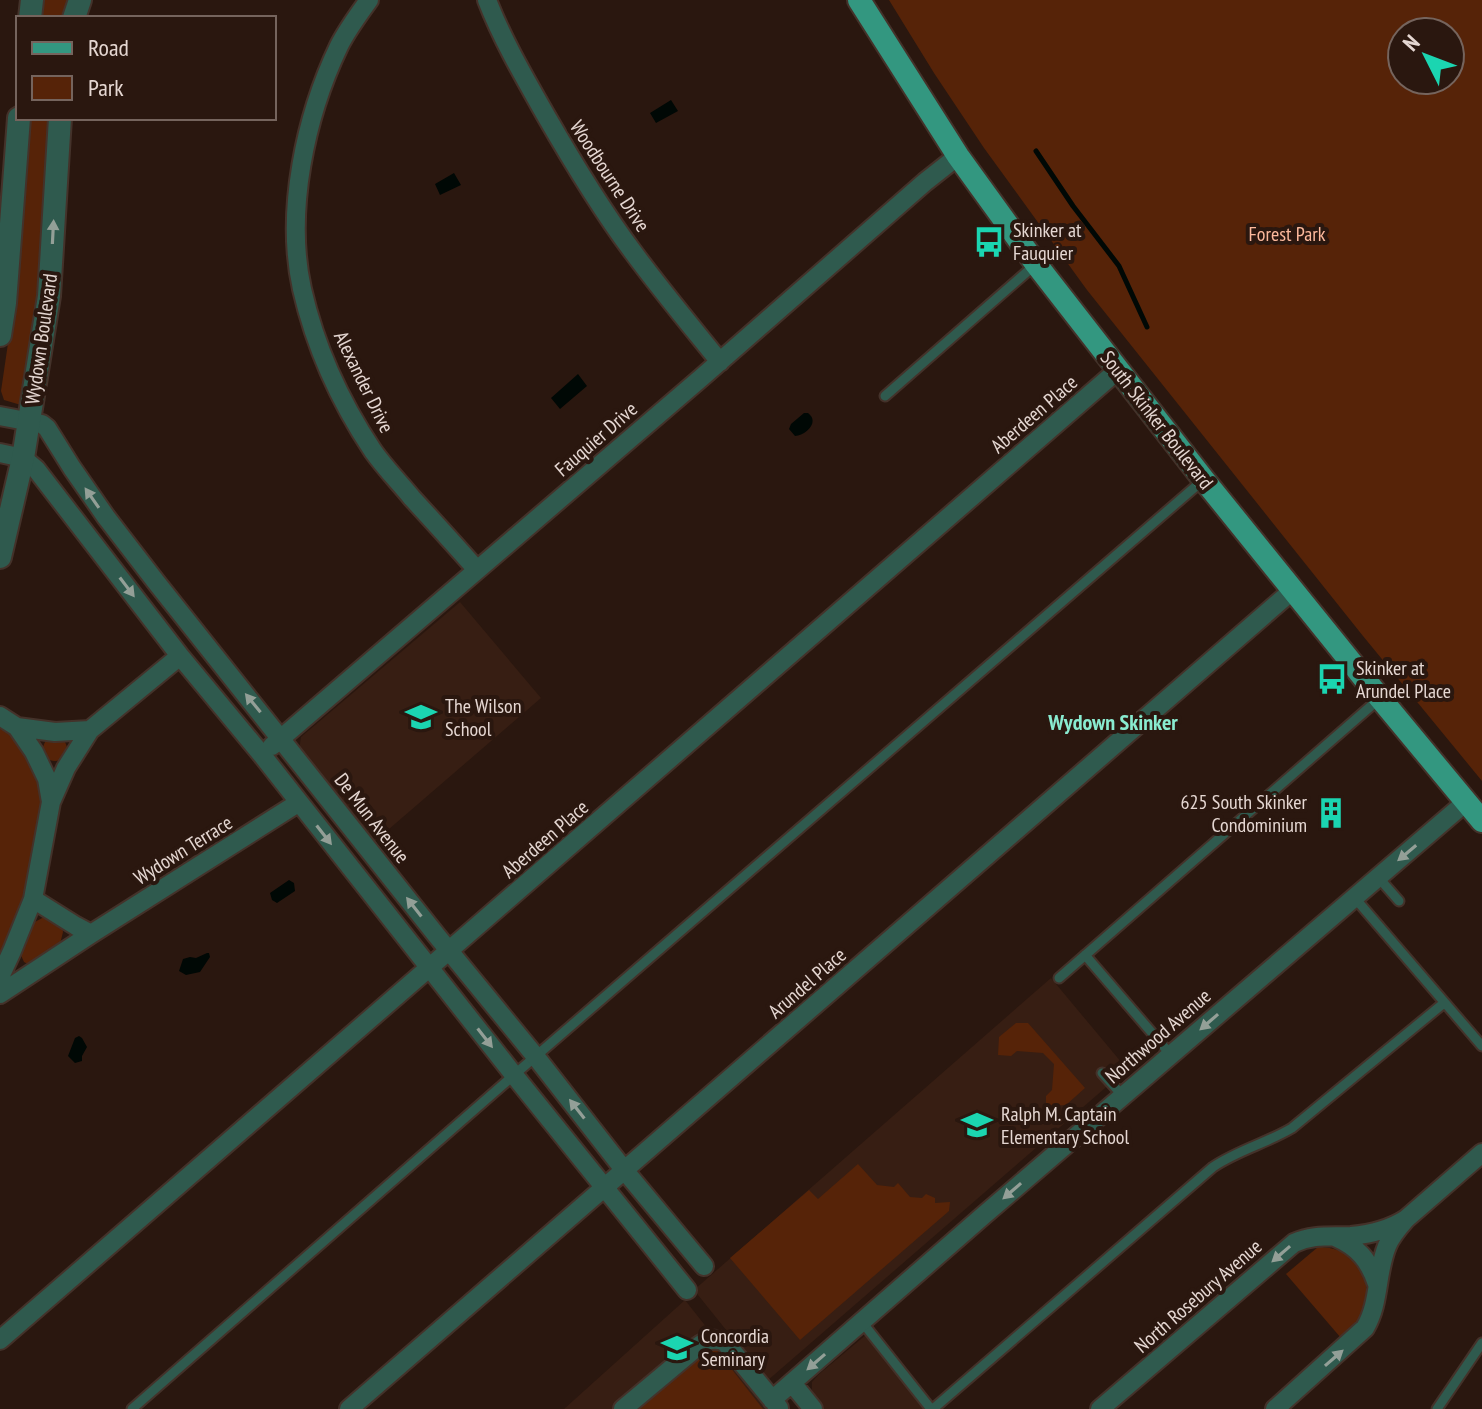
<svg xmlns="http://www.w3.org/2000/svg" width="1482" height="1409" viewBox="0 0 1482 1409" font-family="'PT Sans Narrow',sans-serif">
  <style>
    .built { fill: #371e13 }
    .green { fill: #562308; fill-rule: evenodd }
    .water { fill: #000805 }
    .lines { fill: none; stroke-linecap: round; stroke-linejoin: round }
    .stream { stroke: #000805; stroke-width: 5 }
    .service-casing { stroke: #44322a; stroke-width: 13 }
    .minor-casing { stroke: #44322a; stroke-width: 22 }
    .tertiary-casing { stroke: #44322a; stroke-width: 26 }
    .primary-casing { stroke: #44322a; stroke-width: 26 }
    .service { stroke: #2f5a4e; stroke-width: 9 }
    .minor { stroke: #2f5a4e; stroke-width: 18 }
    .tertiary { stroke: #2f5a4e; stroke-width: 22 }
    .primary { stroke: #339780; stroke-width: 22 }
    .oneway { fill: #939f97 }
    .labels { text-anchor: middle; stroke-width: 8; stroke-linejoin: round; paint-order: stroke }
    .street-label { font-size: 20px; fill: #e5d7d2; stroke: #2a170f }
    .poi-label { font-size: 20px; fill: #e5d7d2; stroke: #2a170f; text-anchor: start }
    .park-label { font-size: 20px; fill: #fcb99c; stroke: #2a170f }
    .neighbourhood-label { font-size: 22px; font-weight: bold; fill: #89ebd0; stroke: #2a170f }
  </style>
  <rect width="100%" height="100%" fill="#2a170f"/>
  <path class="built" d="M460 602 541 698 374 842 299 750 301 737Z
    M1051 978 1127 1069 767 1381 694 1290Z
    M685 1300 771 1409H564Z
    M867 1334 926 1409H824L814 1397 812 1390V1382L818 1375Z"/>
  <path class="green" d="M44 0H72L68 18H39Z
    M889 0H1482V781L1363 636 1087 290 984 148 934 73ZM1402 32H1450V80H1402Z
    M29 118H56L48 246 21 405 4 400 1 391 17 282Z
    M0 726 15 739 31 763 39 784 42 807 27 889 17 918 0 958Z
    M43 749a12 12 0 1 1 24 0a12 12 0 1 1-24 0Z
    M44 917H51L62 925 63 932 60 944 30 965 24 962 20 953 33 923Z
    M1016 1023H1028L1085 1088 1066 1105 1051 1106 1050 1109 1046 1108V1096L1052 1090 1054 1064 1043 1053 1017 1051 1011 1056 998 1055 999 1037Z
    M858 1164 877 1185 894 1187 898 1183 910 1197 922 1198 926 1194 935 1198V1203L950 1202 949 1211 800 1340 730 1258 809 1190 818 1199Z
    M1318 1247C1351 1247 1373 1270 1365 1303 1364 1309 1363 1316 1360 1321 1355 1327 1347 1332 1341 1338L1286 1274Z
    M708 1339 763 1409H625Z"/>
  <path class="water" d="M671 100 678 111 656 123 650 113Z
    M454 173 461 185 440 195 435 184Z
    M578 374 587 386 560 409 551 398Z
    M804 413H808C820 422 806 435 795 436L789 429 791 424Z
    M289 880 294 883 295 891 277 903 272 900 270 893Z
    M207 953H209L210 957 200 972 186 975 179 971 183 959 190 957 196 958Z
    M79 1036 82 1038 87 1047 82 1056V1061L75 1063 68 1056 75 1038Z"/>
  <g class="lines">
    <path class="stream" d="M1036 151 1073 206 1119 266 1147 327"/>
    <defs>
      <path id="service" d="M885 396 1036 264
        M1378 877 1399 901
        M1354 897 1482 1046
        M1085 955 1171 1055
        M1059 978 1379 699
        M1102 1073 1123 1096
        M862 1322 931 1409
        M132 1409 514 1075 1202 481
        M933 1409 1213 1167C1238 1150 1267 1143 1292 1128L1444 1003
        M1437 1409 1482 1343"/>
      <path id="minor" d="M369 0C358 15 347 30 339 46 305 117 285 212 302 289 315 346 341 403 373 451 385 468 399 482 412 498 434 522 456 546 477 570
        M487 0C502 39 524 77 545 114 572 161 600 208 633 252 661 290 691 326 720 362
        M0 416 42 424 47 428 72 468 106 517 156 582 437 936 536 1057 625 1171 704 1266
        M0 453 23 458 36 469 180 656 262 755 514 1075 687 1290
        M0 716 17 727 34 752 47 779 51 802
        M17 727 55 732 90 730
        M272 746 701 378 925 182 958 156
        M33 899 76 926 91 934
        M0 977 12 951 33 899 51 802 66 768 90 730 180 656
        M0 994 91 934 298 803
        M1335 1237C1358 1247 1369 1260 1377 1284
        M0 1340 1118 370
        M792 1383 813 1409
        M772 1400 984 1215 1466 802
        M349 1409 1293 590
        M623 1409 697 1347C707 1340 712 1338 724 1341L779 1408
        M1100 1409 1294 1243C1313 1234 1331 1237 1351 1236 1371 1234 1389 1230 1406 1219
        M1275 1409 1365 1328C1380 1303 1376 1273 1387 1246 1391 1236 1399 1227 1406 1219L1482 1153"/>
      <path id="tertiary" d="M30 18 32 0
        M74 18 80 0
        M0 335 5 303 19 118
        M0 557 23 458 49 296 60 118"/>
      <path id="primary" d="M859 0 958 156 1036 264 1204 480 1380 698 1482 821"/>
    </defs>
    <use href="#service" class="service-casing"/>
    <use href="#minor" class="minor-casing"/>
    <use href="#tertiary" class="tertiary-casing"/>
    <use href="#primary" class="primary-casing"/>
    <use href="#service" class="service"/>
    <use href="#minor" class="minor"/>
    <use href="#tertiary" class="tertiary"/>
    <use href="#primary" class="primary"/>
  </g>
  <defs><path id="oneway-solid" d="M-6-.8H1V-3.2L6.5 0L1 3.2V.8H-6Z" transform="scale(2)"/></defs>
  <g class="oneway">
    <use href="#oneway-solid" transform="translate(53 232) rotate(-87)"/>
    <use href="#oneway-solid" transform="translate(92 498) rotate(-125)"/>
    <use href="#oneway-solid" transform="translate(127 587) rotate(53)"/>
    <use href="#oneway-solid" transform="translate(253 703) rotate(-129)"/>
    <use href="#oneway-solid" transform="translate(324 835) rotate(52)"/>
    <use href="#oneway-solid" transform="translate(1407 853) rotate(140)"/>
    <use href="#oneway-solid" transform="translate(414 907) rotate(-128)"/>
    <use href="#oneway-solid" transform="translate(1209 1022) rotate(139)"/>
    <use href="#oneway-solid" transform="translate(485 1038) rotate(52)"/>
    <use href="#oneway-solid" transform="translate(577 1109) rotate(-128)"/>
    <use href="#oneway-solid" transform="translate(1012 1191) rotate(139)"/>
    <use href="#oneway-solid" transform="translate(1281 1254) rotate(139)"/>
    <use href="#oneway-solid" transform="translate(1334 1358) rotate(-41)"/>
    <use href="#oneway-solid" transform="translate(816 1362) rotate(139)"/>
  </g>
  <defs>
    <symbol id="bus-bare" viewBox="-9 -9 18 18"><path d="M-5-6H5V4H4V6H2V4H-2V6H-4V4H-5ZM-3.5-4V0h7V-4ZM-3.5 1.2v1.5H-2V1.2ZM2 1.2v1.5H3.5V1.2Z" fill="#1bd5b1" stroke="#2a170f" stroke-width="2.5" paint-order="stroke"/></symbol>
    <symbol id="school-bare" viewBox="-9 -9 18 18"><path d="M0-5L7-2L0 1L-7-2ZM-4 1L0 2.5L4 1V4Q0 6-4 4Z" fill="#1bd5b1" stroke="#2a170f" stroke-width="2.5" paint-order="stroke"/></symbol>
    <symbol id="building-bare" viewBox="-9 -9 18 18"><path d="M-4-6H4V6H1V3H-1V6H-4ZM-2.5-4.3h1.7v1.8h-1.7ZM.8-4.3h1.7v1.8H.8ZM-2.5-1h1.7V.8h-1.7ZM.8-1h1.7V.8H.8Z" fill="#1bd5b1" stroke="#2a170f" stroke-width="2.5" paint-order="stroke"/></symbol>
    <symbol id="university-bare" viewBox="-9 -9 18 18"><path d="M0-5L7-2L0 1L-7-2ZM-4 1L0 2.5L4 1V4Q0 6-4 4Z" fill="#1bd5b1" stroke="#2a170f" stroke-width="2.5" paint-order="stroke"/></symbol>
  </defs>
  <g fill-rule="evenodd">
    <use href="#bus-bare" x="967" y="220" width="44" height="44"/>
    <use href="#bus-bare" x="1310" y="657" width="44" height="44"/>
    <use href="#school-bare" x="399" y="695" width="44" height="44"/>
    <use href="#building-bare" x="1309" y="791" width="44" height="44"/>
    <use href="#school-bare" x="955" y="1103" width="44" height="44"/>
    <use href="#university-bare" x="655" y="1326" width="44" height="44"/>
  </g>
  <g class="labels">
    <g class="street-label">
      <text transform="translate(610 176) rotate(57)" y="7">Woodbourne Drive</text>
      <text transform="translate(41 339) rotate(-82)" y="7">Wydown Boulevard</text>
      <text transform="translate(364 382) rotate(64)" y="7">Alexander Drive</text>
      <text transform="translate(1034 414) rotate(-41)" y="7">Aberdeen Place</text>
      <text transform="translate(1157 420) rotate(52)" y="7">South Skinker Boulevard</text>
      <text transform="translate(596 439) rotate(-41)" y="7">Fauquier Drive</text>
      <text transform="translate(372 818) rotate(52)" y="7">De Mun Avenue</text>
      <text transform="translate(545 839) rotate(-41)" y="7">Aberdeen Place</text>
      <text transform="translate(183 850) rotate(-32)" y="7">Wydown Terrace</text>
      <text transform="translate(807 983) rotate(-41)" y="7">Arundel Place</text>
      <text transform="translate(1158 1036) rotate(-41)" y="7">Northwood Avenue</text>
      <text transform="translate(1198 1296) rotate(-41)" y="7">North Rosebury Avenue</text>
    </g>
    <g class="poi-label">
      <text x="1013" y="237">Skinker at<tspan x="1013" dy="23">Fauquier</tspan></text>
      <text x="1356" y="675">Skinker at<tspan x="1356" dy="23">Arundel Place</tspan></text>
      <text x="445" y="713">The Wilson<tspan x="445" dy="23">School</tspan></text>
      <text x="1307" y="809" text-anchor="end">625 South Skinker<tspan x="1307" dy="23">Condominium</tspan></text>
      <text x="1001" y="1121">Ralph M. Captain<tspan x="1001" dy="23">Elementary School</tspan></text>
      <text x="701" y="1343">Concordia<tspan x="701" dy="23">Seminary</tspan></text>
    </g>
    <g class="park-label">
      <text x="1287" y="241">Forest Park</text>
    </g>
    <g class="neighbourhood-label">
      <text x="1113" y="730">Wydown Skinker</text>
    </g>
  </g>
  <rect x="16" y="16" width="260" height="104" fill="#2a170f" stroke="#75645d" stroke-width="2"/>
  <rect x="32" y="42" width="40" height="12" fill="#339780" stroke="#75645d" stroke-width="2"/>
  <text x="88" y="56" font-size="24" fill="#e5d7d2">Road</text>
  <rect x="32" y="76" width="40" height="24" fill="#562308" stroke="#75645d" stroke-width="2"/>
  <text x="88" y="96" font-size="24" fill="#e5d7d2">Park</text>
  <g transform="translate(1426 56) rotate(312)"><circle r="38" fill="#2a170f" stroke="#75645d" stroke-width="2"/>
  <path d="M0-6L14 30L0 20L-14 30Z" fill="#1bd5b1"/>
  <text y="-12" font-size="22" font-weight="bold" text-anchor="middle" fill="#e5d7d2">N</text>
  </g>
</svg>
